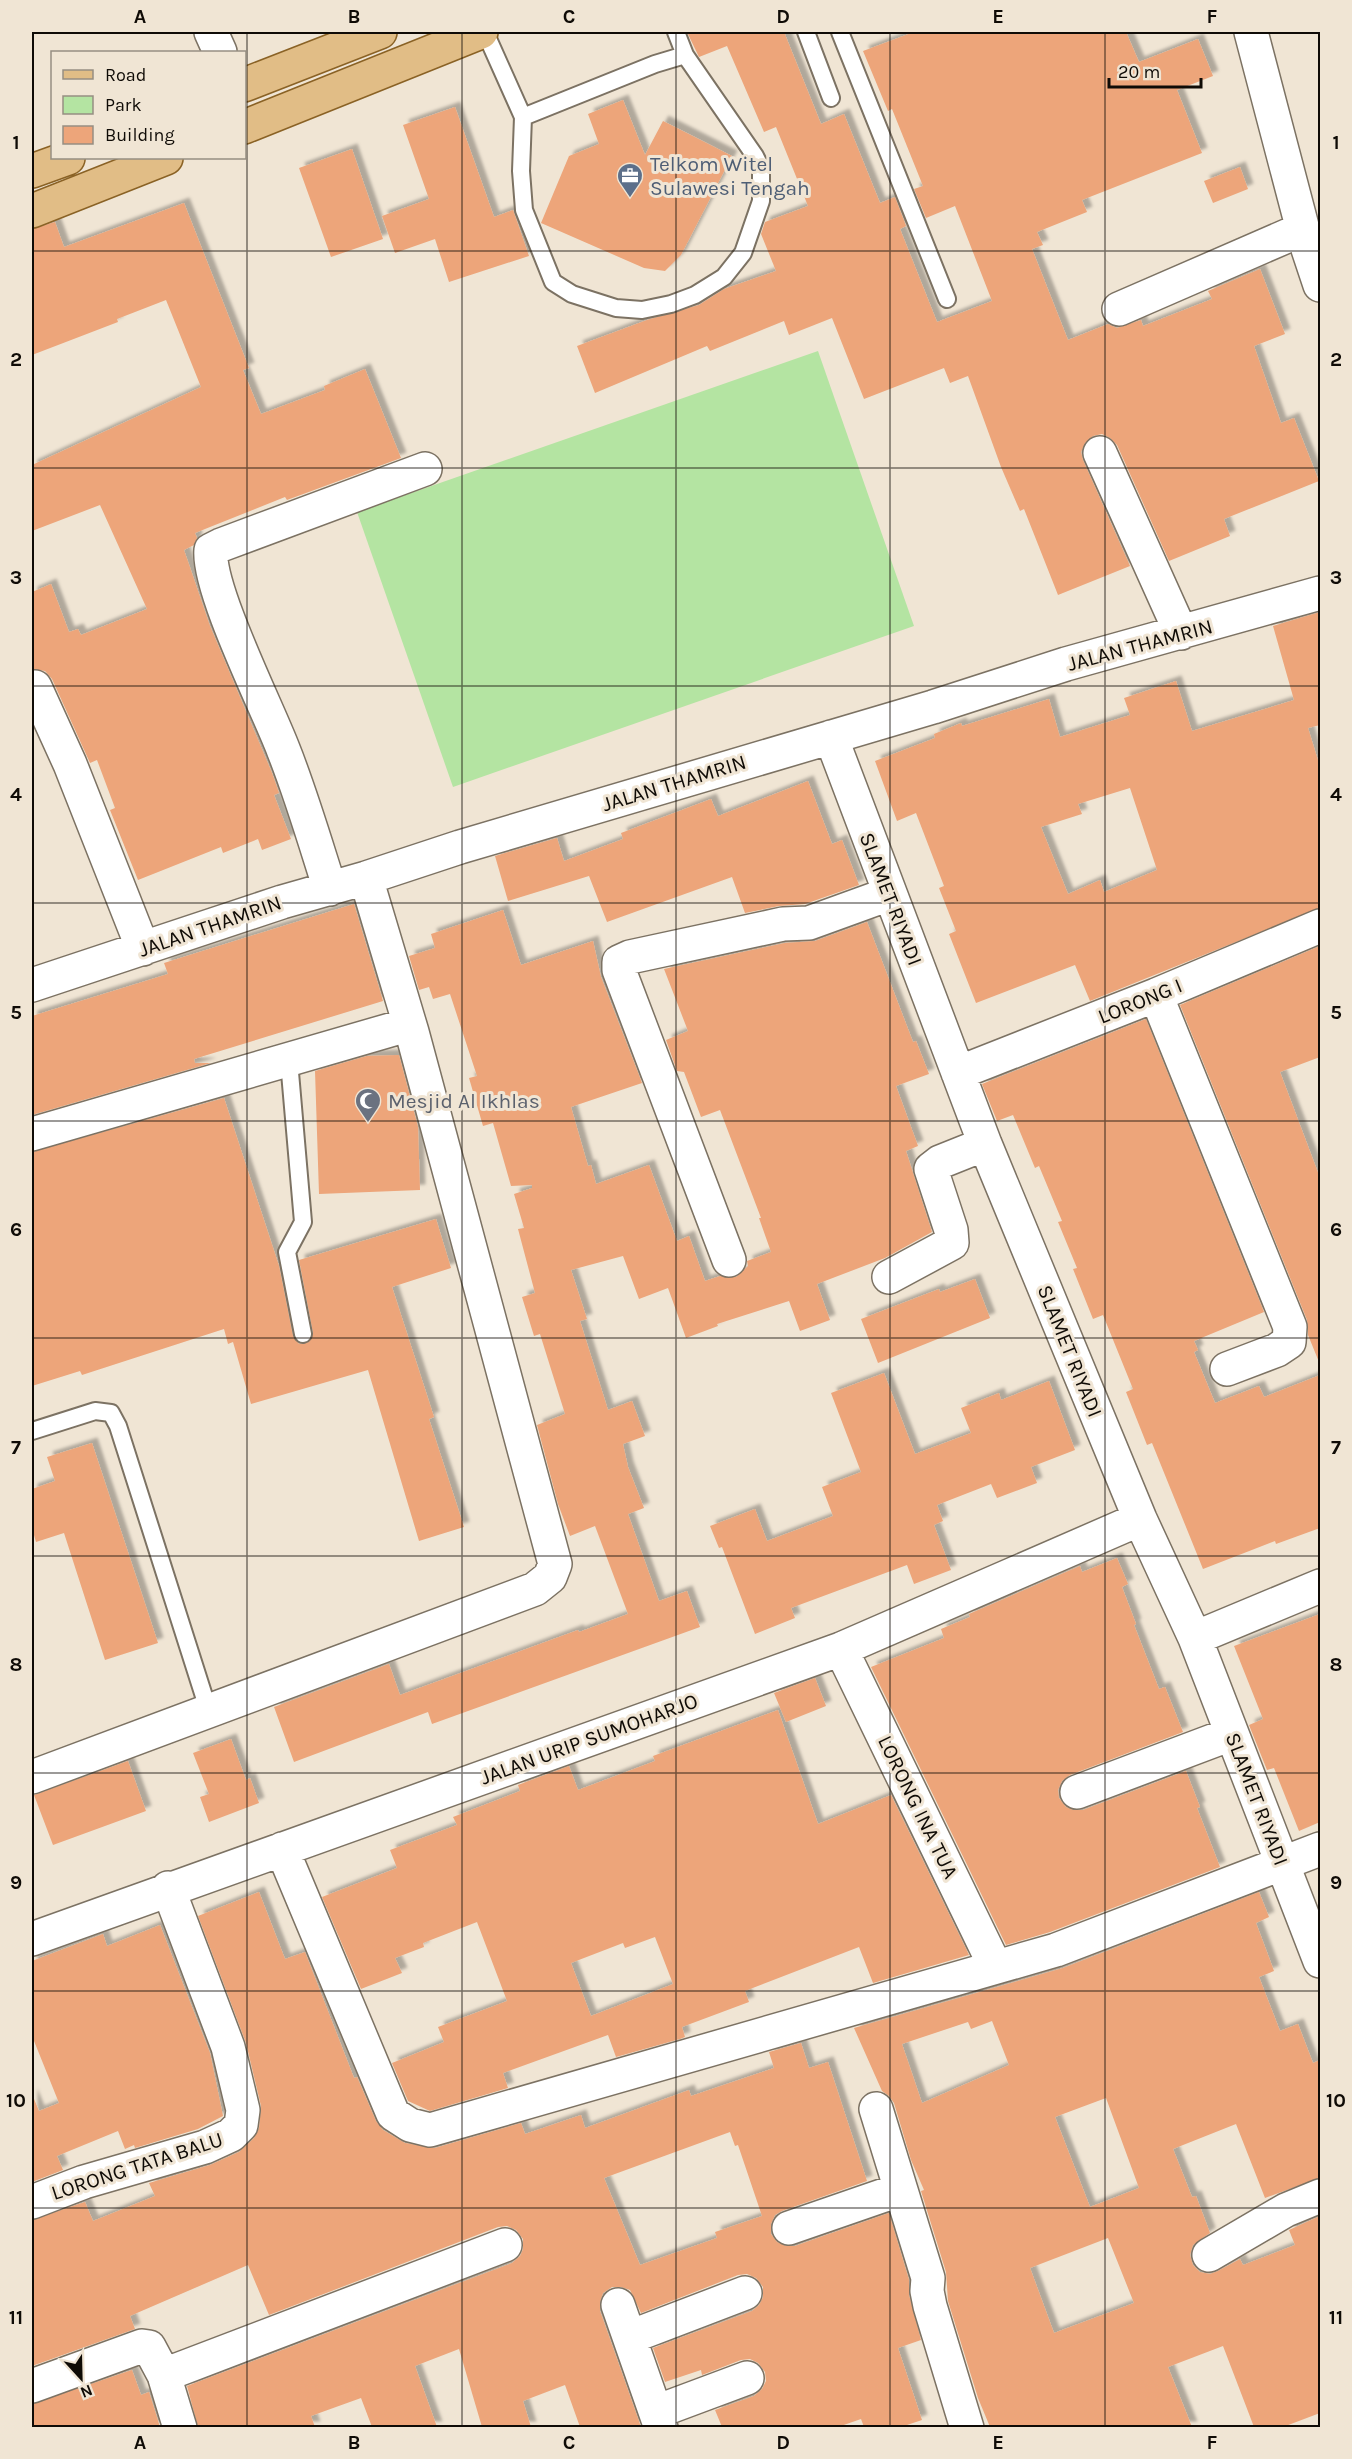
<svg xmlns="http://www.w3.org/2000/svg" width="1352" height="2459" viewBox="0 0 1352 2459" font-family="Karla,sans-serif">
  <style>
    .green { fill: #b4e4a2 }
    .building { fill: #eda57a; fill-rule: evenodd; filter: url(#shadow) }
    .lines { fill: none; stroke-linecap: round; stroke-linejoin: round }
    .service-casing { stroke: #7c7263; stroke-width: 20 }
    .minor-casing { stroke: #7c7263; stroke-width: 36 }
    .primary-casing { stroke: #8a6225; stroke-width: 36 }
    .service { stroke: #fff; stroke-width: 16 }
    .minor { stroke: #fff; stroke-width: 33 }
    .primary { stroke: #e1bd86; stroke-width: 33 }
    .grid { fill: none; stroke: #0f0b06; stroke-width: 1.5; stroke-opacity: 0.55 }
    .labels { text-anchor: middle; stroke-width: 6; stroke-linejoin: round; paint-order: stroke }
    .service-label { font-size: 21px; fill: #4e5e75; stroke: #f0e5d4; text-anchor: start }
    .street-label { font-size: 21px; fill: #0f0b06; stroke: #f0e5d4 }
    .worship-label { font-size: 21px; fill: #5b616d; stroke: #f0e5d4; text-anchor: start }
    .neatline { fill: none; stroke: #0f0b06; stroke-width: 2 }
    .grid-label { font-size: 20px; text-anchor: middle; font-weight: bold; fill: #0f0b06 }
  </style>
  <defs>
    <filter id="shadow"><feDropShadow dx="5.5" dy="-5.5" stdDeviation="1.5" flood-color="#0004"/></filter>
  </defs>
  <rect width="100%" height="100%" fill="#f0e5d4"/>
  <path class="green" d="M818 351 914 626 453 787 357 512Z"/>
  <path class="building" d="M687 32H784L821 124 844 114 880 203 895 197 906 226 900 229 937 322 992 301 955 206 926 218 914 189 923 186 892 109 888 111 863 51 914 32H1126L1139 62 1198 39 1213 76 1177 90 1202 153 1082 200 1087 212 1037 232 1043 245 1032 249 1068 340 1108 324 1117 328 1141 320 1143 326 1212 299 1208 291 1260 269 1285 334 1254 346 1281 423 1294 418 1319 481 1224 519 1230 536 1169 561 1117 445 1110 438 1102 434 1093 436 1085 443 1081 452 1083 460 1130 566 1058 595 1024 509 1020 511 1001 467 968 376 950 383 944 368 864 399 832 318 789 335 784 321 710 351 707 346 595 393 577 346 647 320 699 305 724 289 776 271 761 234 765 222 808 206 776 127 764 132 727 46 699 57Z
    M623 100 645 155 663 121 732 156 681 255 665 271 644 268 541 223 569 156 599 144 588 114Z
    M455 107 494 217 513 210 529 256 449 282 435 239 395 253 382 216 429 199 403 125Z
    M352 149 383 239 331 257 299 168Z
    M1240 167 1248 189 1213 203 1204 181Z
    M184 203 249 368 243 370 261 414 325 390 324 386 365 369 401 458 287 500 285 497 195 533 197 538 194 545 184 550 210 626 272 773 279 793 274 795 291 839 262 850 258 839 223 853 221 847 138 880 110 810 115 808 97 760 90 763 52 679 45 671 32 669V592L51 584 69 632 78 629 81 635 147 609 100 505 32 531V465L201 387 166 300 117 319 118 322 32 355V229L55 222 64 247Z
    M1320 612V725L1308 728 1320 767V908L1090 1001 1075 965 976 1003 949 934 956 931 939 888 944 886 916 813 897 821 875 761 935 738 934 734 961 723 962 726 1049 699 1060 737 1130 715 1124 698 1176 681 1192 731 1294 700 1273 626ZM1130 788 1157 870 1104 892 1100 880 1068 894 1041 827 1082 814 1078 804Z
    M808 781 832 844 842 840 859 885 805 904 779 906 745 913 732 877 607 922 589 876 508 901 495 856 557 838 564 861 623 839 621 833 711 799 718 816Z
    M354 904 383 1001 194 1059 195 1063H211L32 1115V1016L168 974 164 963Z
    M503 910 521 965 593 941 601 977 642 1083 571 1107 588 1166 591 1165 596 1184 649 1165 677 1241 689 1236 705 1281 720 1276 736 1277 748 1266 747 1261 771 1252 759 1218H761L720 1110 701 1117 684 1072 677 1071 666 1040 688 1031 664 969 785 943 815 941 867 922 913 1042 916 1041 929 1074 896 1086 918 1146 906 1151 932 1232 885 1258 817 1284 830 1320 800 1331 789 1301 717 1324 718 1326 686 1338 668 1288 639 1299 623 1256 571 1270 587 1319 580 1321 608 1410 632 1401 645 1436 623 1444 628 1467 644 1508 628 1514 659 1601 687 1591 700 1627 432 1724 428 1712 294 1762 274 1707 389 1664 400 1695 578 1630 579 1632 628 1614 595 1526 570 1536 558 1504 537 1425 565 1414 540 1334 534 1336 522 1297 535 1293 518 1229 524 1228 514 1194 532 1188V1185L511 1186 493 1123 483 1126 469 1078 477 1076 450 994 433 999 429 987 419 990 409 956 435 948 431 934Z
    M1320 946V1057L1280 1072 1320 1178 1319 1362 1308 1335 1307 1320 1180 1005Z
    M1146 1019 1264 1312 1194 1341 1198 1350 1194 1352 1215 1403 1259 1386 1264 1397 1320 1375V1528L1276 1544 1275 1541 1203 1569 1152 1443 1147 1445 1126 1392 1133 1389 1103 1315 1093 1319 1073 1269 1077 1268 1058 1222 1062 1221 1039 1166 1035 1168 1013 1115 997 1121 982 1084Z
    M399 1055 418 1127 420 1190 319 1194 315 1071 367 1056Z
    M224 1098 279 1266 293 1336 299 1344 309 1342 313 1333 299 1260 436 1219 451 1268 392 1287 434 1417 429 1419 464 1527 419 1541 368 1370 251 1404 233 1342 228 1344 224 1329 82 1375 80 1371 32 1386V1152Z
    M975 1279 990 1318 878 1363 861 1319 939 1289 940 1292Z
    M884 1373 915 1454 971 1433 961 1408 999 1393 1001 1400 1049 1381 1075 1450 1031 1467 1037 1483 997 1498 991 1484 937 1505 943 1521 934 1525 951 1570 914 1584 907 1565 791 1608 795 1618 755 1634 722 1547 719 1548 710 1526 755 1509 767 1541 833 1516 822 1487 861 1472 831 1393Z
    M92 1443 158 1643 105 1660 64 1533 36 1542 32 1528V1489L55 1481 47 1457Z
    M1117 1558 1128 1584 1122 1587 1136 1624 1134 1625 1159 1689 1165 1687 1183 1732 1070 1775 1062 1781 1058 1790 1059 1798 1066 1807 1073 1810H1083L1186 1771 1200 1807 1197 1808 1220 1867 1050 1932 1006 1945 871 1667 944 1638 941 1629 970 1617 969 1614 1080 1566 1082 1572Z
    M1320 1614V1822L1299 1831 1274 1768 1267 1770 1249 1725 1263 1719 1234 1646Z
    M815 1678 826 1706 786 1722 774 1693Z
    M778 1710 818 1824 891 1795 969 1955 873 1983 859 1947 745 1991 749 2002 682 2027 685 2037 680 2039 616 2057 608 2035 503 2073 508 2088 430 2111 408 2101 392 2063 444 2042 438 2027 507 2001 477 1922 423 1943 424 1947 395 1958 402 1973 361 1989 322 1897 397 1868 390 1850 457 1825 453 1817 520 1791 518 1785 569 1766 578 1790 655 1761 653 1756ZM655 1937 673 1984 591 2016 571 1963 623 1943 625 1948Z
    M231 1739 246 1780 250 1778 259 1803 209 1822 200 1797 209 1794 193 1753Z
    M128 1761 146 1811 53 1845 34 1795Z
    M259 1892 285 1959 305 1952 354 2078 357 2077 376 2121 383 2130 405 2143 435 2148 521 2123 525 2134 581 2115 585 2128 689 2090 691 2096 774 2068 769 2052 801 2043 809 2068 828 2062 867 2181 782 2211 775 2215 771 2224V2234L777 2242 786 2246H795L889 2213 909 2280V2295L921 2340 898 2348 922 2420 901 2427H864L861 2419 838 2427H722L715 2410 754 2396 762 2389 766 2381 765 2372 758 2363 750 2359 741 2360 702 2375 701 2370 665 2382 653 2348 752 2311 759 2305 763 2297V2287L756 2278 747 2274 738 2275 641 2313 630 2290 621 2287H612L603 2293 600 2302V2311L641 2427H580L565 2385 523 2401 531 2427H482L459 2349 415 2366 437 2427H372L361 2398 311 2416 315 2427H198L187 2386 512 2263 520 2256 523 2249V2239L516 2230 507 2226 498 2227 269 2315 248 2265 130 2316 135 2329 32 2366V2220L85 2202 93 2221 155 2196 149 2183 210 2165 239 2152 254 2138 259 2128 261 2106 246 2043 198 1916ZM730 2132 735 2146 738 2145 762 2216 715 2232 717 2238 640 2265 604 2178Z
    M1259 1892 1269 1917 1256 1923 1274 1971 1259 1977 1280 2031 1298 2024 1313 2063 1320 2060V2178L1265 2198 1236 2124 1173 2149 1192 2197 1196 2196 1210 2233 1193 2245 1190 2255 1193 2265 1200 2272 1210 2274 1218 2271 1240 2259 1243 2265 1295 2245 1289 2230 1320 2216V2413L1283 2427H1254L1223 2346 1168 2367 1192 2427H990L978 2398 948 2301 946 2272 921 2191 924 2190 911 2160 894 2103 889 2096 882 2091 854 2028 1063 1968ZM992 2021 1009 2065 922 2103 902 2044 968 2022 971 2029ZM1106 2098 1139 2188 1090 2207 1055 2117ZM1108 2238 1134 2303 1054 2333 1030 2268Z
    M160 1925 210 2053 223 2116 198 2129 135 2148 134 2145 125 2149 118 2131 57 2156 63 2170 32 2182V2094L39 2111 59 2103 32 2036V1961L103 1934 107 1946Z
    M132 2370 141 2395 149 2392 160 2427H32V2404Z"/>
  <g class="lines">
    <defs>
      <path id="service" d="M485 32 523 117 521 171 524 210 553 282 572 294 616 308 642 310 671 304 695 295 724 277 743 253 761 201V168L755 156 685 55 676 32
        M806 32 831 98
        M840 32 947 299
        M523 117 655 64 685 55
        M289 1061 303 1222 287 1252 303 1334
        M32 1431 95 1411 111 1413 118 1426 209 1712"/>
      <path id="minor" d="M211 32 220 52
        M1251 32 1308 249 1320 285
        M1119 309 1303 229
        M1100 453 1181 633
        M35 687 70 764 143 949
        M831 737 985 1144 1140 1519 1195 1638 1320 1961
        M366 878 412 1032
        M330 889C315 842 301 794 283 749 267 707 207 588 211 550L221 545 425 469
        M32 985 282 902 366 878 460 847 933 707 1066 664 1320 593
        M1156 995 1290 1327 1289 1342 1277 1350 1227 1369
        M958 1073 1156 995 1320 926
        M32 1134 404 1026 412 1032 555 1564 550 1577 535 1589 32 1777
        M729 1260 619 970V962L630 957 783 924 809 923 889 894
        M889 1277 952 1243 951 1230 931 1169 940 1162 985 1144
        M1195 1638 1320 1586
        M841 1649 995 1966
        M1077 1792 1231 1734
        M282 1849 393 2114 410 2125 430 2130 1056 1950 1320 1849
        M32 1939 841 1649 1140 1519
        M876 2109 928 2278 927 2291 930 2306 967 2428
        M32 2202 84 2182 205 2147 231 2135 241 2125 243 2110 228 2047 168 1888
        M789 2228 899 2190
        M1209 2255 1286 2210 1320 2196
        M618 2305 661 2428
        M630 2337 745 2293
        M32 2386 142 2346 149 2347 164 2375
        M656 2412 747 2378
        M180 2428 164 2375 505 2245"/>
      <path id="primary" d="M244 85 380 32
        M244 127 481 32
        M32 171 68 158
        M32 211 166 158"/>
    </defs>
    <use href="#service" class="service-casing"/>
    <use href="#minor" class="minor-casing"/>
    <use href="#primary" class="primary-casing"/>
    <use href="#service" class="service"/>
    <use href="#minor" class="minor"/>
    <use href="#primary" class="primary"/>
  </g>
  <path class="grid" d="M247 32V2428M462 32V2428M676 32V2428M890 32V2428M1105 32V2428M32 251H1320M32 468H1320M32 686H1320M32 903H1320M32 1121H1320M32 1338H1320M32 1556H1320M32 1773H1320M32 1991H1320M32 2208H1320"/>
  <defs>
    <symbol id="office-pin" viewBox="-11 -11 22 30"><path d="M0 17L-7.5 6A9.5 9.5 0 1 1 7.5 6Z" fill="#5c6f8a" stroke="#f0e5d4"/><path d="M-6-3h4V-5.5h4V-3h4V5H-6ZM-1-4.5V-3h2v-1.5ZM-6 0V1H6V0Z" fill="#fff"/></symbol>
    <symbol id="mosque-pin" viewBox="-11 -11 22 30"><path d="M0 17L-7.5 6A9.5 9.5 0 1 1 7.5 6Z" fill="#6b7280" stroke="#f0e5d4"/><path d="M3.5-4.9A6 6 0 1 0 3.5 4.9A5 5 0 1 1 3.5-4.9Z" fill="#fff"/></symbol>
  </defs>
  <g fill-rule="evenodd">
    <use href="#office-pin" x="615" y="161" width="30" height="40"/>
    <use href="#mosque-pin" x="353" y="1086" width="30" height="40"/>
  </g>
  <g class="labels">
    <g class="service-label">
      <text x="650" y="171">Telkom Witel<tspan x="650" dy="24">Sulawesi Tengah</tspan></text>
    </g>
    <g class="street-label">
      <text transform="translate(1140 645) rotate(-15)" y="7">JALAN THAMRIN</text>
      <text transform="translate(674 783) rotate(-17)" y="7">JALAN THAMRIN</text>
      <text transform="translate(891 899) rotate(69)" y="7">SLAMET RIYADI</text>
      <text transform="translate(210 926) rotate(-19)" y="7">JALAN THAMRIN</text>
      <text transform="translate(1140 1001) rotate(-22)" y="7">LORONG I</text>
      <text transform="translate(1070 1351) rotate(68)" y="7">SLAMET RIYADI</text>
      <text transform="translate(589 1739) rotate(-20)" y="7">JALAN URIP SUMOHARJO</text>
      <text transform="translate(1257 1799) rotate(69)" y="7">SLAMET RIYADI</text>
      <text transform="translate(918 1807) rotate(64)" y="7">LORONG INA TUA</text>
      <text transform="translate(137 2166) rotate(-18)" y="7">LORONG TATA BALU</text>
    </g>
    <g class="worship-label">
      <text x="388" y="1108">Mesjid Al Ikhlas</text>
    </g>
  </g>
  <rect width="1352" height="2459" fill="none" stroke="#f0e5d4" stroke-width="66"/>
  <rect x="51" y="51" width="195" height="108" fill="#f0e5d4" stroke="#968e82" stroke-width="1.5"/>
  <rect x="63" y="70" width="30" height="9" fill="#e1bd86" stroke="#968e82" stroke-width="1.5"/>
  <text x="105" y="81" font-size="18" fill="#0f0b06">Road</text>
  <rect x="63" y="96" width="30" height="18" fill="#b4e4a2" stroke="#968e82" stroke-width="1.5"/>
  <text x="105" y="111" font-size="18" fill="#0f0b06">Park</text>
  <rect x="63" y="126" width="30" height="18" fill="#eda57a" stroke="#968e82" stroke-width="1.5"/>
  <text x="105" y="141" font-size="18" fill="#0f0b06">Building</text>
  <g transform="translate(81 2378) rotate(158)" stroke="#f0e5d4" stroke-width="4.5" paint-order="stroke">
  <path d="M0-4.5L10 22L0 15L-10 22Z" fill="#0f0b06"/>
  <text y="-9" font-size="16" font-weight="bold" text-anchor="middle" fill="#0f0b06">N</text>
  </g>
  <path d="M1109 78v9h92v-9" fill="none" stroke="#0f0b06" stroke-width="3"/>
  <text x="1118" y="78" font-size="18" fill="#0f0b06" stroke="#f0e5d4" stroke-width="4.5" paint-order="stroke">20 m</text>
  <rect x="33" y="33" width="1286" height="2393" class="neatline"/>
  <g class="grid-label">
    <text x="140" y="23">A</text>
    <text x="354" y="23">B</text>
    <text x="569" y="23">C</text>
    <text x="783" y="23">D</text>
    <text x="998" y="23">E</text>
    <text x="1212" y="23">F</text>
    <text x="16" y="149">1</text>
    <text x="1336" y="149">1</text>
    <text x="16" y="366">2</text>
    <text x="1336" y="366">2</text>
    <text x="16" y="584">3</text>
    <text x="1336" y="584">3</text>
    <text x="16" y="801">4</text>
    <text x="1336" y="801">4</text>
    <text x="16" y="1019">5</text>
    <text x="1336" y="1019">5</text>
    <text x="16" y="1236">6</text>
    <text x="1336" y="1236">6</text>
    <text x="16" y="1454">7</text>
    <text x="1336" y="1454">7</text>
    <text x="16" y="1671">8</text>
    <text x="1336" y="1671">8</text>
    <text x="16" y="1889">9</text>
    <text x="1336" y="1889">9</text>
    <text x="16" y="2107">10</text>
    <text x="1336" y="2107">10</text>
    <text x="16" y="2324">11</text>
    <text x="1336" y="2324">11</text>
    <text x="140" y="2449">A</text>
    <text x="354" y="2449">B</text>
    <text x="569" y="2449">C</text>
    <text x="783" y="2449">D</text>
    <text x="998" y="2449">E</text>
    <text x="1212" y="2449">F</text>
  </g>
</svg>
